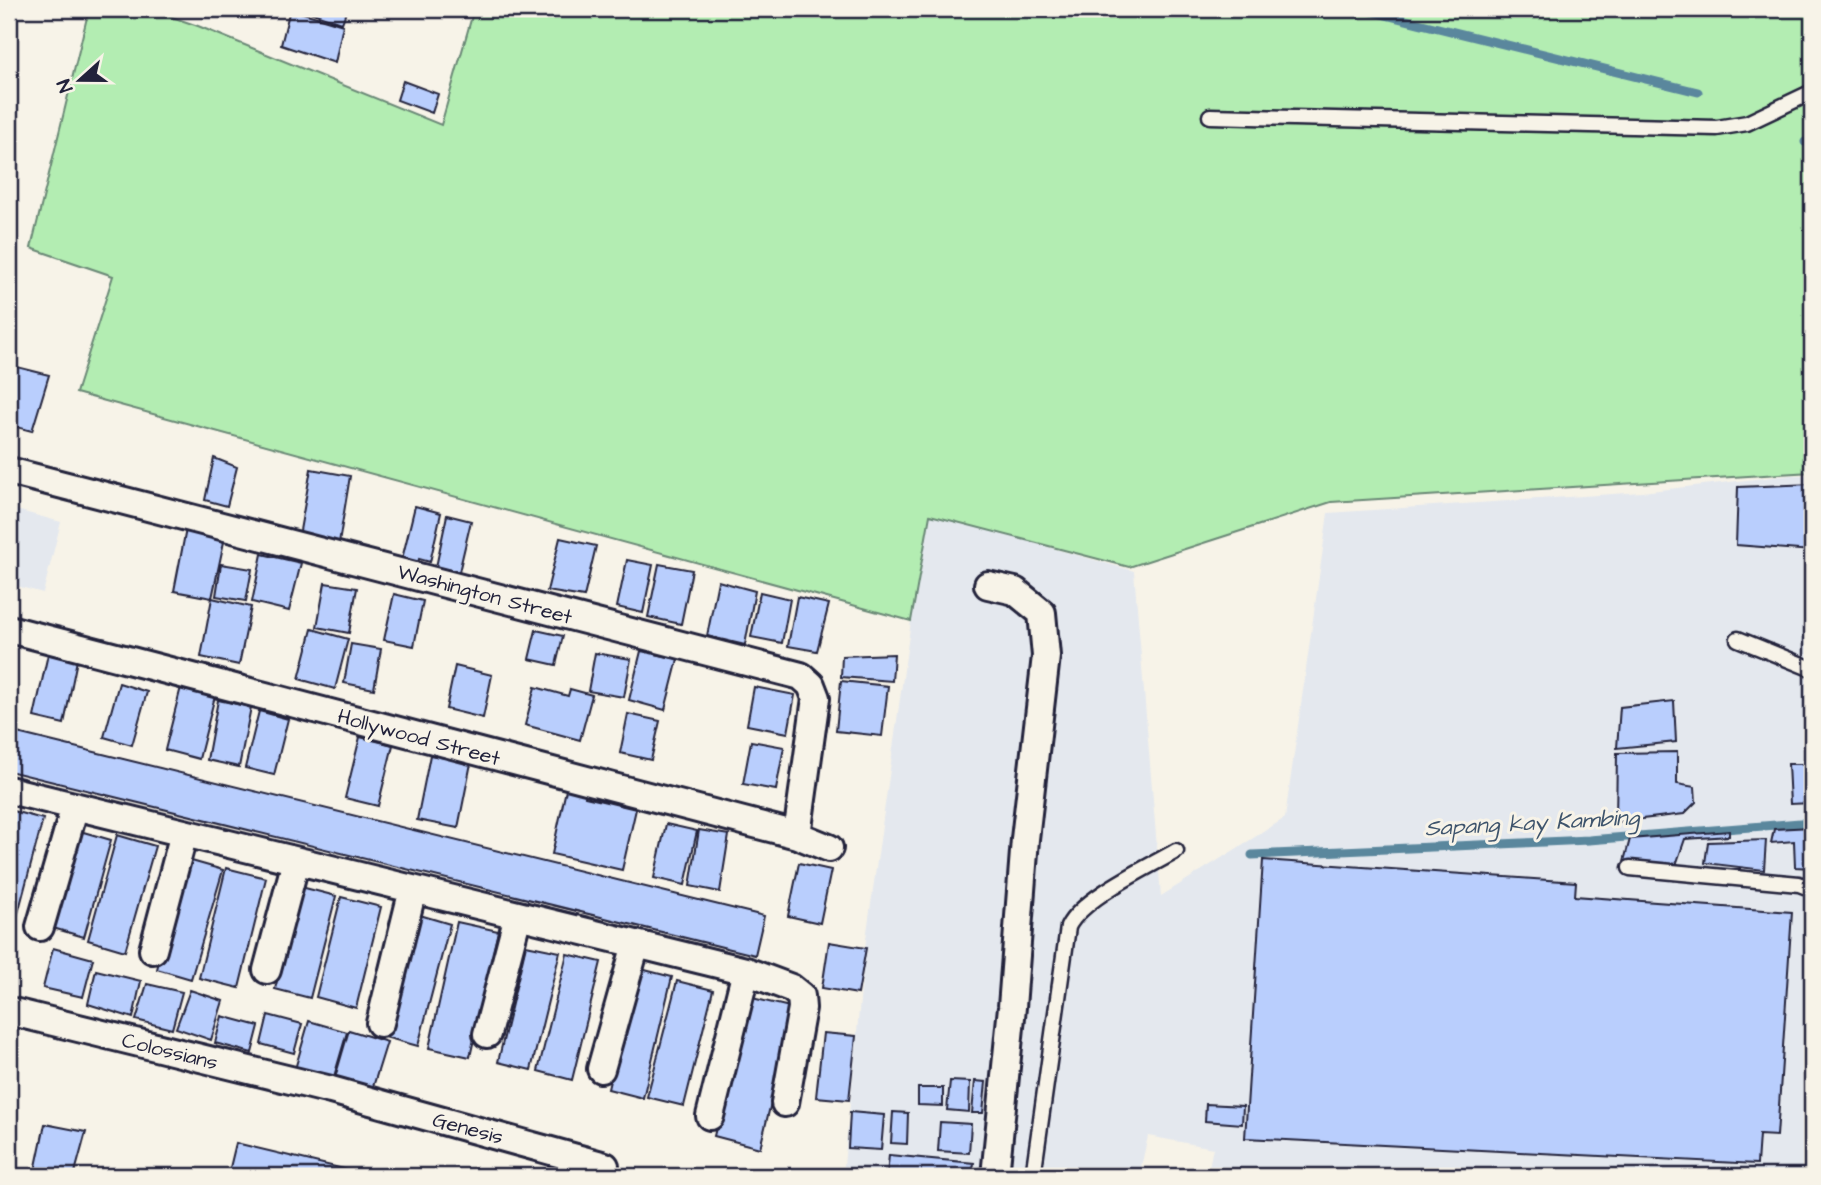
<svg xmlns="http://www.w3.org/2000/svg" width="1821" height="1185" viewBox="0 0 1821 1185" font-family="'Architects Daughter',sans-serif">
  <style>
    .built { fill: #e4e8ee }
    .green { fill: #b3edb2; stroke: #6a8876; stroke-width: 2 }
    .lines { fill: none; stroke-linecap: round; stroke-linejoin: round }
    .stream { stroke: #5a879d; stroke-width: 9 }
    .building { fill: #b9cefd; stroke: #22223b; stroke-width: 2 }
    .service-casing { stroke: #22223b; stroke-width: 19 }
    .minor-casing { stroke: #22223b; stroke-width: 32 }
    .service { stroke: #f7f3e8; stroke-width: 14 }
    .minor { stroke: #f7f3e8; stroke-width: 26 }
    .labels { text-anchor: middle; stroke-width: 6; stroke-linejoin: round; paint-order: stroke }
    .street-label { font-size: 21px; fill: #22223b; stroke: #f7f3e8 }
    .water-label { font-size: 23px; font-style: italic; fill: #3e546c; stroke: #f7f3e8 }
  </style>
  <rect width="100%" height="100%" fill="#f7f3e8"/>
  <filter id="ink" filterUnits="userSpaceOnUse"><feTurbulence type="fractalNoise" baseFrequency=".0143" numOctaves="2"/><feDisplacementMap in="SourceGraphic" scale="14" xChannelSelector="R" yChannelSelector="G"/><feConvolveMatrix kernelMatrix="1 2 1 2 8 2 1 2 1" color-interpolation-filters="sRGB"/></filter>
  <g filter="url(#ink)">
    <path class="built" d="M1791 475H1812V1176H1533L1450 1169 1449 1176H1207L1213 1148 1148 1136 1139 1176H843L866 939 911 621 930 514 1134 571 1161 896 1285 818 1328 513 1642 492Z
      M9 508 61 522 43 593 9 584Z"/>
    <path class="green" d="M89 9H149L198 26 441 125 474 9H1812V472L1331 502 1129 567 930 515 911 621 76 393 113 276 31 248Z"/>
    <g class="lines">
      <path class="stream" d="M1361 9 1698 92
        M1805 142 1812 143
        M1252 855 1589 840 1812 822"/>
    </g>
    <path class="building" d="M290 9 343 25 335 63 281 45Z
      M301 9H347L342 23Z
      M403 81 438 94 432 113 397 100Z
      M9 365 49 375 32 431 9 425Z
      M214 458 237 467 227 506 205 500Z
      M311 469 350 476 339 543 299 536Z
      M1812 484V551L1736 545 1738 487Z
      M415 506 441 513 430 562 419 559 417 567 401 563Z
      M447 515 471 521 459 572 436 567Z
      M186 529 225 537 212 598 174 591Z
      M560 538 596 546 584 597 547 591Z
      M262 554 301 563 289 611 252 602Z
      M627 560 653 565 643 613 617 607Z
      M221 564 252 569 246 601 216 596Z
      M659 564 692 570 681 624 648 617Z
      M718 581 755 591 745 645 707 636Z
      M325 583 357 588 349 633 317 627Z
      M760 592 790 599 782 643 751 637Z
      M394 594 423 601 414 646 384 640Z
      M797 597 829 604 817 651 788 646Z
      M212 598 251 607 239 665 201 657Z
      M312 629 348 639 335 689 299 679Z
      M536 630 563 636 556 665 529 659Z
      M351 644 381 649 374 689 344 683Z
      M641 651 678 659 665 710 629 700Z
      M595 653 631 659 624 697 588 691Z
      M48 654 77 660 64 724 34 717Z
      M894 654 892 681 841 677 842 656Z
      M455 666 492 675 483 718 446 709Z
      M841 681 888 686 882 736 836 731Z
      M119 683 147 692 132 745 104 737Z
      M182 683 216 692 199 759 165 750Z
      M535 687 568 696 570 689 592 695 580 740 525 725Z
      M754 687 795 695 788 733 747 725Z
      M218 700 251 707 239 767 207 760Z
      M1674 701 1676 742 1617 748 1620 707Z
      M259 711 288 719 274 775 245 768Z
      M628 714 660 721 651 760 620 753Z
      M9 731 764 916 755 955 9 771Z
      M360 737 393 745 378 806 345 798Z
      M751 741 784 747 776 790 743 784Z
      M1677 752V784L1695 787 1696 802 1684 814 1616 822 1617 753Z
      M430 755 471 763 458 828 417 820Z
      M1788 764H1812V803L1790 804Z
      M567 785 586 790 585 797 636 809 622 870 552 854Z
      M9 810 43 819 17 917 9 915Z
      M666 824 697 831 685 885 654 878Z
      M1812 827V868L1795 867 1794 841 1771 843 1774 829Z
      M73 829 111 840 84 937 46 926Z
      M699 830 729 835 720 892 690 886Z
      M1729 831V836L1685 839 1676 865H1623L1630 839Z
      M117 835 155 846 125 951 88 940Z
      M1766 840 1764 870 1705 863 1708 842Z
      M188 860 223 870 191 979 157 969Z
      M1263 860 1576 882 1575 896 1792 912 1777 1136 1759 1135 1757 1164 1245 1138Z
      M799 863 831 870 820 923 788 916Z
      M226 868 266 878 239 988 199 978Z
      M301 887 336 896 310 998 275 989Z
      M341 897 381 907 356 1008 316 997Z
      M413 913 450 924 418 1046 381 1036Z
      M457 922 498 931 470 1057 429 1048Z
      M829 942 866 948 858 994 822 988Z
      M526 945 560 952 531 1070 498 1062Z
      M53 948 93 959 83 997 43 988Z
      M567 954 601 962 572 1080 538 1071Z
      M637 968 672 977 643 1098 608 1089Z
      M96 970 141 981 133 1018 88 1004Z
      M677 981 713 990 684 1106 647 1097Z
      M147 984 182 992 172 1029 136 1020Z
      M190 990 223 1001 211 1040 176 1028Z
      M748 997 794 1008 760 1148 714 1136Z
      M268 1015 302 1024 294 1053 261 1044Z
      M222 1016 259 1026 252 1053 215 1043Z
      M309 1021 347 1032 333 1080 295 1069Z
      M349 1030 387 1042 372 1090 334 1081Z
      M823 1033 856 1036 849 1100 816 1097Z
      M950 1081 970 1082 969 1112 947 1110Z
      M975 1081 986 1082 983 1113H972Z
      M918 1088H943V1106L918 1105Z
      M1206 1104 1243 1106 1242 1124 1205 1121Z
      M850 1112 884 1115 881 1150 848 1148Z
      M893 1112 908 1113 907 1144 891 1143Z
      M940 1122 971 1124 969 1153 938 1151Z
      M45 1124 86 1132 74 1176H34Z
      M236 1143 373 1176H228Z
      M889 1155 974 1163 972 1176H887Z"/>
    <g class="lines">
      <defs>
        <path id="service" d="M1210 116 1717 128 1747 123 1812 92
          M1738 639 1812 669
          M1630 868 1799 884 1812 889
          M1033 1176 1068 927C1082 898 1147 868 1176 851"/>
        <path id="minor" d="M9 471 801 676 811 685 816 698 797 835
          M988 585 1015 591 1042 613 1046 656 1025 839 1012 1007 995 1176
          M9 629 797 835 829 848
          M9 790 746 971 791 988 801 996 802 1008 785 1103
          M40 927 75 806
          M153 950 184 833
          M267 970 296 861
          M9 1011 331 1090 605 1166
          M380 1023 413 889
          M487 1034 518 915
          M601 1069 636 944
          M710 1116 746 971"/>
      </defs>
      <use href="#service" class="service-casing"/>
      <use href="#minor" class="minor-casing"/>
      <use href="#service" class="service"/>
      <use href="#minor" class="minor"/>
    </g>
  </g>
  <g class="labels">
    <g class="street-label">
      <text transform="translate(485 594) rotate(15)" y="7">Washington Street</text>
      <text transform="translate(419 737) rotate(15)" y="7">Hollywood Street</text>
      <text transform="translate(170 1051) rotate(14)" y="7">Colossians</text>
      <text transform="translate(468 1128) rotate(15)" y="7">Genesis</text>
    </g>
    <g class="water-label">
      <text transform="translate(1532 822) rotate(-3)" y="8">Sapang kay Kambing</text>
    </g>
  </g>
  <rect width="1821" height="1185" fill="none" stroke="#f7f3e8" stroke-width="35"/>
  <rect x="18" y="18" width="1786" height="1150" fill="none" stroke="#22223b" stroke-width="2.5" filter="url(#ink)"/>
  <g transform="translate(80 80) rotate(249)" stroke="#f7f3e8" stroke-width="5" paint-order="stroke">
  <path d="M0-5L12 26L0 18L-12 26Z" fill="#22223b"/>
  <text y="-10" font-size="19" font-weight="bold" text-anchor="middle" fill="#22223b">N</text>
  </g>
</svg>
